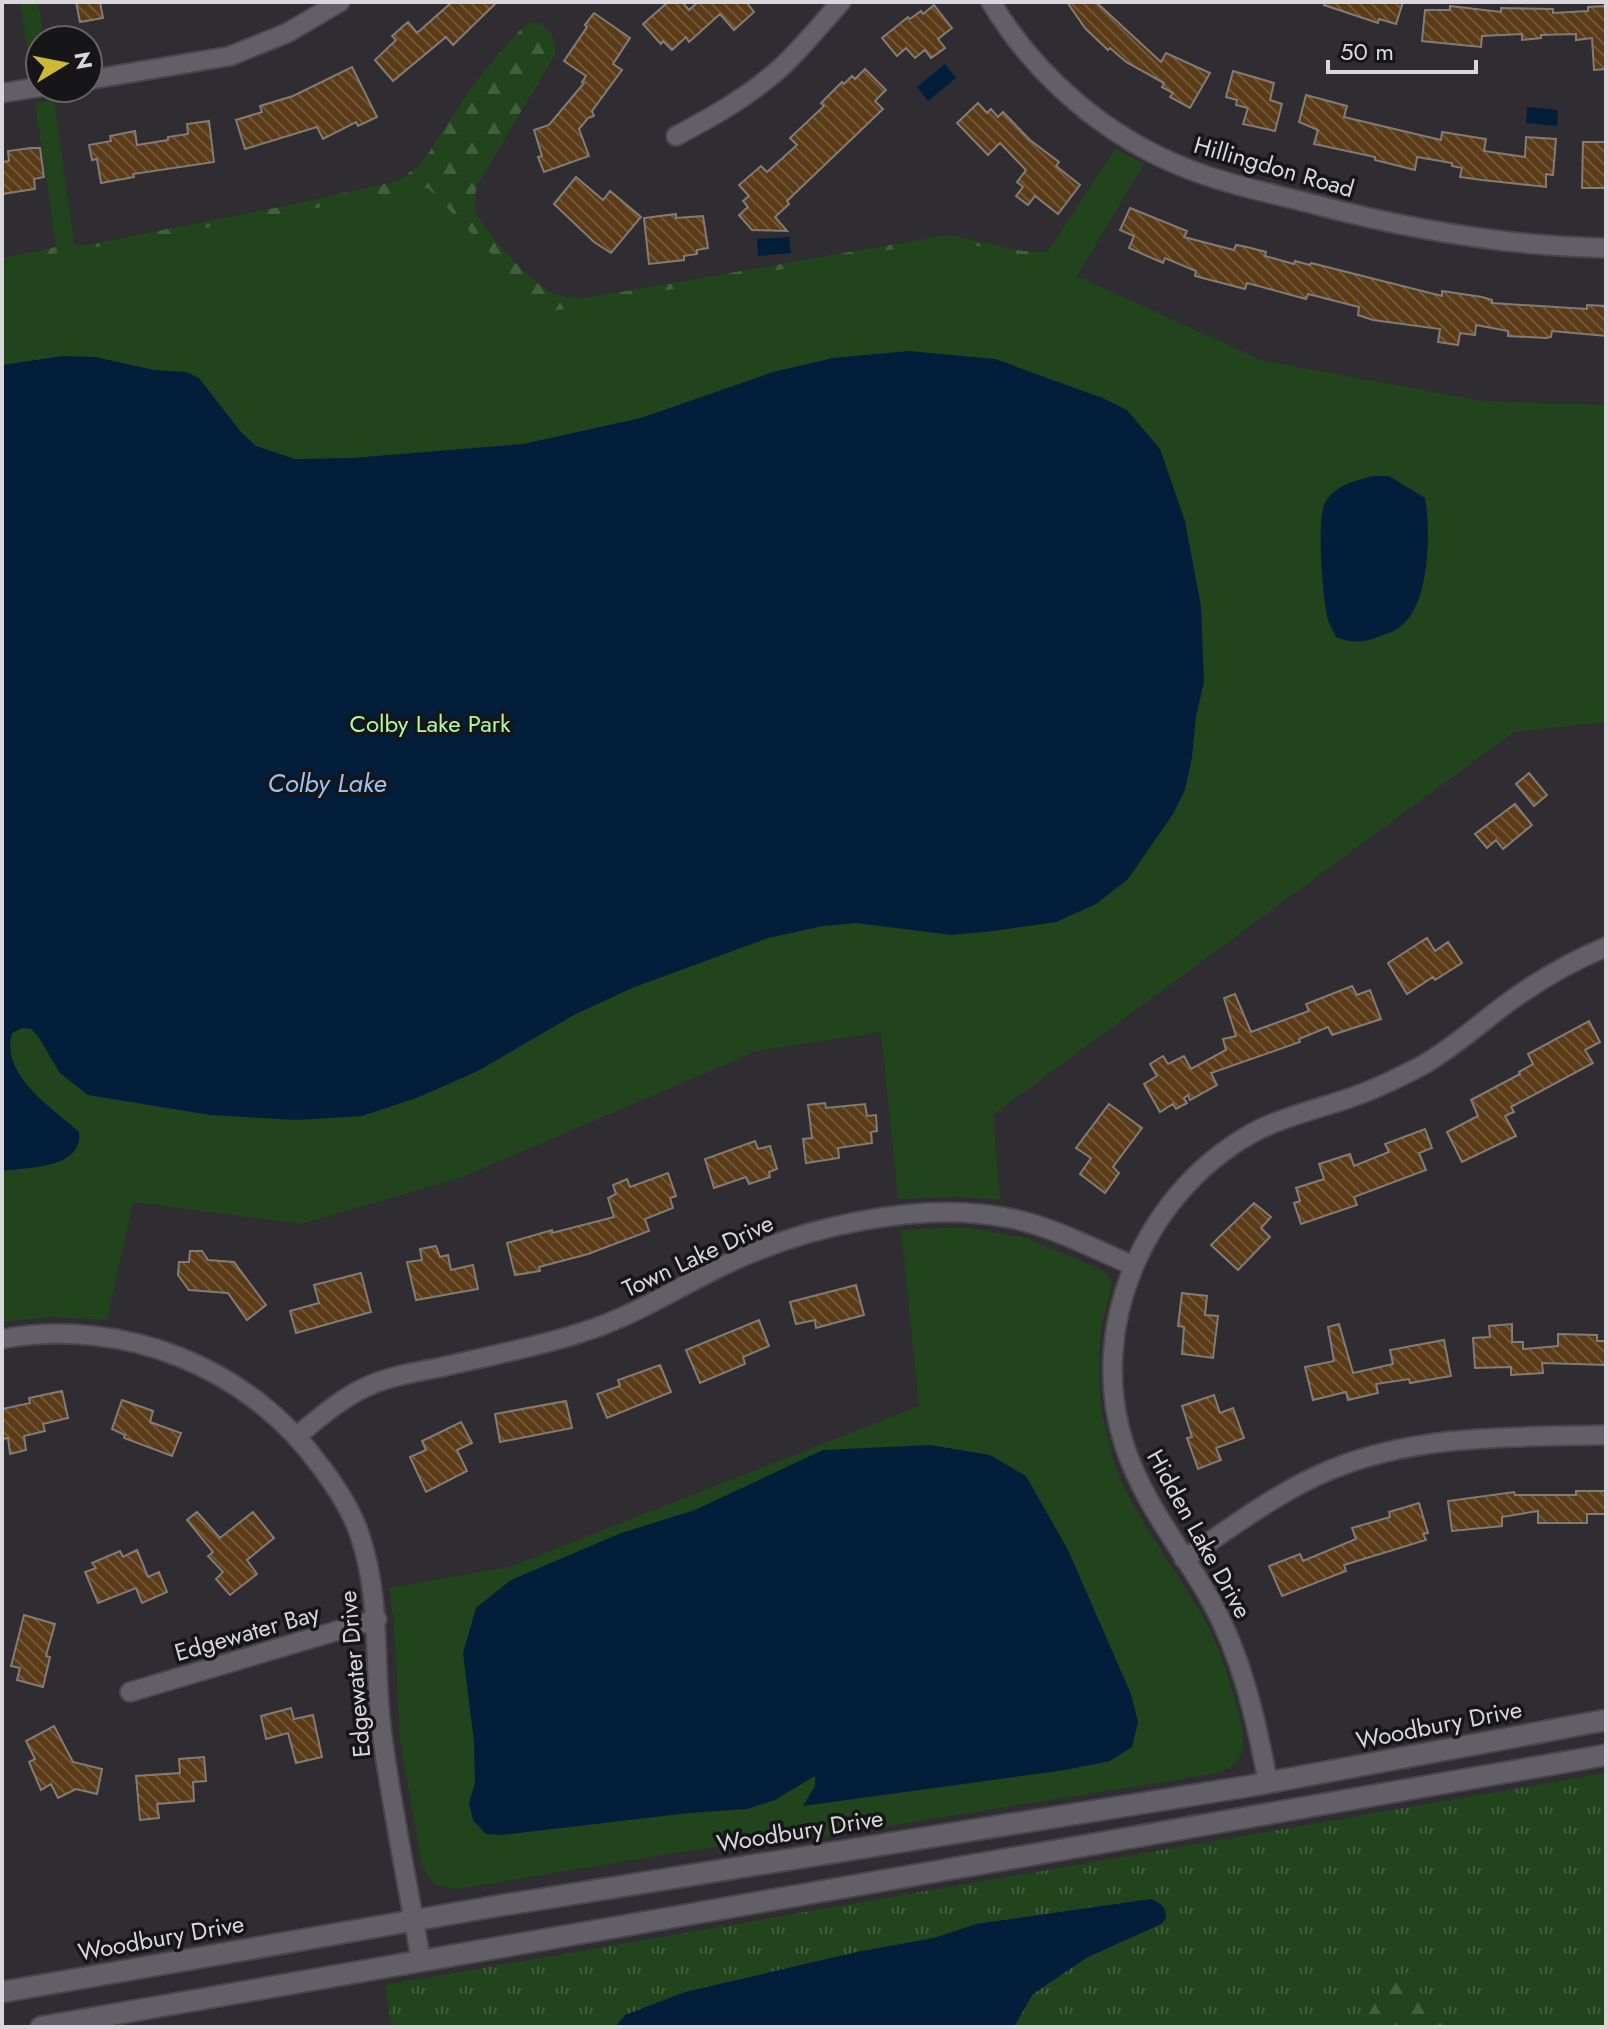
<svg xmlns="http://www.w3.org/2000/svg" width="1608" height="2029" viewBox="0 0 1608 2029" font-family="Jost,sans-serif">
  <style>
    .grass { fill: url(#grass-tufts) }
    .forest { fill: url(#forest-firs) }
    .park { fill: #22441d }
    .water { fill: #021e3b }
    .building { fill: url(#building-back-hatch); stroke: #837c76; stroke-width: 2 }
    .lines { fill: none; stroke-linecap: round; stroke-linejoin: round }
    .street-casing { stroke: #49474c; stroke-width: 22 }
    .secondary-casing { stroke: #49474c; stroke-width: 24 }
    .street { stroke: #635f67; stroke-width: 18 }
    .secondary { stroke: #635f67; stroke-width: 20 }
    .labels { text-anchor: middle; stroke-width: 7; stroke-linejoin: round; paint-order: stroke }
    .street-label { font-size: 24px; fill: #d9d7db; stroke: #161518 }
    .park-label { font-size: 24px; fill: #aefba2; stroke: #161518 }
    .water-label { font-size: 26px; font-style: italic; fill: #9ac4f6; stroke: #161518 }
  </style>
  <defs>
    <pattern id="grass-tufts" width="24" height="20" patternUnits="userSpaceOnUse" patternTransform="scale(2)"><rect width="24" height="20" fill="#22441d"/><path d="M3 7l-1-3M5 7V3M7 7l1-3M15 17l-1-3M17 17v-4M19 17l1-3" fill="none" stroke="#425e3d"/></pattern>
    <pattern id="forest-firs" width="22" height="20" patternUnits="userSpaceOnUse" patternTransform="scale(2)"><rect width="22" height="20" fill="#22441d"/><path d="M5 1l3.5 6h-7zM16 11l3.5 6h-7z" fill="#425e3d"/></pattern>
    <pattern id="building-back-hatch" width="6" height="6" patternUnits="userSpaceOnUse" patternTransform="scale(2)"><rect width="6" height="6" fill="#5a3a17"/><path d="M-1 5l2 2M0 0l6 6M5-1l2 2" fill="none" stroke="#715638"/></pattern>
  </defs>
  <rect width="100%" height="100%" fill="#2f2c32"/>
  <path class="grass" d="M1606 1773V2027H392L385 1985Z"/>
  <path class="forest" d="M534 22C550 26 556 39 555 54L477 186C475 195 473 203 476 211 483 232 537 290 558 295 580 301 605 294 627 291L947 235 1023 251 1051 252 1062 259 722 325 82 280 68 246 92 244 290 205 398 181 418 166 428 154 469 91 505 46 524 26Z
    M61 246 65 276 2 293V258Z
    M1411 1971 1420 1992 1450 2027H1362L1386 1982Z"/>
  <path class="park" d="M20 2H38L44 40H40V72L31 73Z
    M54 100 75 251 428 188 547 312 949 239 1041 262 1115 149 1144 164 1077 276 1261 360 1483 401 1606 405V722L1514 732 993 1115 1000 1200 960 1197 898 1199 881 1032 757 1051 460 1178 301 1224 133 1202 107 1320 51 1317 2 1322V263L57 253 35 103Z
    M964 1227 1023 1237 1101 1269 1111 1278C1113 1294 1103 1314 1101 1331 1097 1367 1099 1405 1108 1440 1113 1462 1121 1483 1132 1502 1150 1536 1173 1567 1193 1600 1214 1633 1227 1669 1237 1707 1244 1735 1252 1760 1219 1773L814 1838 701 1849 458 1889 435 1885 422 1866 400 1740 394 1623 389 1588 509 1567 919 1406 901 1230Z"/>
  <path class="water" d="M945 64 956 78 928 101 917 87Z
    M1527 107 1558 110 1557 126 1526 123Z
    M789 237 791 253 758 256 757 239Z
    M909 351 995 359 1105 399 1127 410 1160 449 1185 521 1201 606 1204 682 1196 717 1192 757 1185 790 1173 814 1128 879 1096 904 1056 922 993 931 952 935 856 923 823 926 768 938 632 988 574 1015 478 1071 419 1097 362 1116 296 1120 210 1115 88 1095 60 1073 38 1036 31 1029 22 1028 12 1033C0 1076 53 1108 79 1132 83 1169 29 1167 2 1171V365L63 356 95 357 154 370 186 372 199 378 241 432 256 446 295 459 352 458 523 444 641 418 773 372 833 358Z
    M1372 476H1389L1425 498C1431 531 1430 605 1400 627 1394 632 1385 634 1378 637 1363 643 1351 643 1336 637 1334 632 1330 626 1328 620 1323 601 1316 519 1325 503 1334 486 1354 481 1372 476Z
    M930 1445 990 1455 1026 1476 1068 1550 1131 1694 1138 1722 1132 1747 1110 1761 1065 1770 803 1806 815 1786V1776L775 1800 747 1809 689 1813 502 1835 486 1834 473 1820 469 1803 475 1783 474 1742 463 1653 476 1608 511 1580 621 1533 695 1510 823 1450Z
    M1151 1899C1162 1904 1166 1907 1166 1919L1161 1924 1086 1958 1033 1994 1014 2027H615L625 2015 685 1992 857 1952 934 1938 976 1924Z"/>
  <path class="building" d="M76 2H100L103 18 80 22Z
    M452 2H497L453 45 446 37 393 81 375 60 396 40 392 36 408 22 417 33Z
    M668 2H682L689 10 698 2H746L754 12 734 30 720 14 689 42 686 37 672 50 663 41 661 44 643 24Z
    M1067 2H1096L1161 62 1166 53 1210 73 1190 108 1170 97 1173 93 1162 87 1164 83 1126 62 1110 48 1108 50 1085 28Z
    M1325 2H1403L1396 24 1379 19 1378 23 1324 5Z
    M934 5 952 28 938 39 945 48 931 58 925 50 915 58 906 48 897 56 882 38 908 17 910 19 921 11 923 14Z
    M1450 6 1501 12V8L1553 9V13L1588 11V7L1606 6V69L1594 70 1592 38 1576 40V34L1541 35V38L1522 40V34L1482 36 1481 47 1422 41 1425 10H1450Z
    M594 13 630 38 613 64 622 70 592 111 594 116 588 118 579 129 589 156 544 172 538 157 542 156 534 130 549 125 584 83 582 82 586 76 564 61 587 27 585 25Z
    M352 67 377 117 358 126 356 122 323 139 317 127 245 149 236 120 262 112 260 106 293 96Z
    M865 69 886 90 875 101 883 109 787 201 789 204 775 217 787 231 752 230 739 215 748 207 743 201 749 196 739 185 761 166 767 172 797 145 790 138 824 106 821 103 842 82 844 84 852 76 855 79Z
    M1233 71 1274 83 1270 100 1282 104 1275 131 1243 124 1248 108 1236 105 1237 100 1226 97Z
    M1306 95 1347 106 1344 117 1441 140 1442 132 1486 139 1484 151 1525 157 1526 137 1556 139 1553 175 1546 174V187L1482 180 1460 177 1462 168 1452 166V163L1417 157 1415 170 1375 160V157L1314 144 1318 130 1299 122Z
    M978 103 987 113 991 109 998 117 1003 112 1030 140 1059 162 1056 166 1080 185 1058 214 1035 196 1028 205 1016 196 1023 187 1017 182 1026 170 1000 143 988 155 957 123Z
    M209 121 214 162 133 174 134 177 101 183 97 159 92 160 89 145 111 141 110 136 135 131 137 145 168 140V137L188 134 187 124Z
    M1583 142H1606V188H1582Z
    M31 148H40L44 177 34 179 35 189 2 194V162L9 161 8 151Z
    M576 177 603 200 610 191 641 217 611 253 594 242 554 204Z
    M1130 208 1187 231 1184 237 1234 250 1236 245 1247 247 1266 252 1265 256 1294 264 1295 261 1310 265 1311 263 1442 296V291L1482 297 1492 300V303L1587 309V305L1606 306V336L1552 331 1551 337 1546 338 1508 336V331L1476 325 1475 335 1460 333 1458 345 1438 342 1440 329 1373 320 1358 315 1359 307 1308 294 1306 299 1247 283 1245 289 1195 276 1196 271 1165 258 1163 263 1129 248 1134 236 1120 230Z
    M676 214V218L703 216 708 248 697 250V254L684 256V260L649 264 644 218Z
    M1529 773 1547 795 1534 806 1516 784Z
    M1515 804 1532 825 1503 849 1496 840 1487 848 1475 834Z
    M1427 938 1435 951 1448 942 1462 963 1435 980 1433 977 1407 994 1388 963Z
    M1352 986 1357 995 1370 990 1381 1019 1332 1035 1328 1027 1299 1039 1300 1042 1211 1073 1217 1085 1190 1100 1188 1095 1184 1098 1187 1103 1176 1109 1173 1104 1160 1112 1144 1084 1157 1076 1150 1064 1163 1056 1168 1064 1184 1056 1191 1069 1226 1050 1223 1039 1236 1036 1224 998 1235 994 1251 1032 1309 1011 1306 1004Z
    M1589 1021 1600 1042 1585 1050 1593 1063 1511 1107 1514 1112 1505 1116 1516 1136 1462 1162 1447 1132 1478 1116 1471 1100 1520 1074 1519 1072 1533 1064 1528 1054Z
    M825 1103 826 1108 865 1104 867 1116 876 1115 877 1131 871 1132 872 1143 838 1148 839 1158 806 1163 803 1139 812 1138 808 1105Z
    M1109 1104 1142 1128 1113 1167 1119 1173 1105 1193 1080 1174 1091 1158 1076 1148Z
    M1425 1129 1432 1148 1419 1153 1426 1170 1354 1197 1357 1205 1301 1224 1294 1203 1300 1201 1296 1188 1324 1179 1319 1164 1350 1154 1354 1166 1389 1152 1385 1144Z
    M755 1141 758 1149 770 1146 777 1169 769 1172 770 1177 749 1184 746 1177 714 1188 705 1159Z
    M668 1173 676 1196 670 1198 673 1208 645 1219 649 1231 588 1254 539 1267 540 1271 515 1275 507 1243 552 1230V1233L614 1217 608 1198 616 1194 613 1185 627 1179 630 1187Z
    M1254 1203 1271 1217 1261 1228 1270 1237 1238 1270 1211 1245Z
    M436 1246 440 1257 448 1255 451 1270 473 1265 478 1289 416 1300 407 1262 422 1260 420 1249Z
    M190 1251H202L208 1260 234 1262 266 1305 247 1320 228 1293 189 1290 178 1275 179 1262H189Z
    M361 1273 371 1312 296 1333 290 1311 319 1303 314 1285Z
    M856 1285 864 1315 816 1328 815 1320 796 1324 790 1302Z
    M1182 1293 1207 1296 1205 1315 1218 1316 1213 1358 1182 1354 1184 1327 1178 1326Z
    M759 1320 769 1346 743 1357 745 1364 700 1383 686 1350Z
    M1339 1324 1353 1373 1393 1364 1390 1350 1444 1340 1451 1376 1410 1383 1409 1379 1376 1384 1378 1393 1348 1400 1346 1392 1313 1400 1305 1367 1334 1361 1328 1327Z
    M1512 1324V1342H1523V1349L1558 1346V1334L1597 1335V1341H1606V1365L1542 1363 1543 1373 1511 1375V1367L1475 1368 1473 1338 1490 1337 1489 1326Z
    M660 1365 671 1392 607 1418 597 1394 620 1386 618 1380Z
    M62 1391 68 1418 43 1424 45 1431 24 1436 26 1450 10 1454 8 1438 2 1439V1409L30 1403 29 1398Z
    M1214 1395 1220 1413 1233 1408 1244 1438 1216 1448 1221 1460 1198 1469 1187 1438 1192 1437 1182 1406Z
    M122 1400 153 1411 150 1422 181 1433 172 1456 124 1438 125 1435 112 1429Z
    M566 1401 572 1428 500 1442 495 1414Z
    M461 1422 472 1443 457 1450 467 1471 426 1492 410 1457 426 1450 422 1441Z
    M1576 1491H1605V1514H1587V1523H1538V1511L1502 1517V1526L1452 1531 1448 1501 1514 1492 1515 1495H1576Z
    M1419 1503 1428 1533 1423 1534 1426 1540 1344 1565 1346 1571 1282 1596 1269 1566 1300 1554 1303 1561 1356 1539 1352 1528 1390 1517 1389 1512Z
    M197 1512 220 1538 253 1512 274 1538 247 1560 257 1574 230 1595 216 1579 223 1572 208 1556 213 1552 187 1520Z
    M137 1550 148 1577 159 1572 167 1592 142 1603 136 1588 98 1603 85 1572 96 1568 92 1563 120 1551 123 1557Z
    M24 1615 55 1624 46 1656 50 1657 43 1687 17 1680 20 1668 11 1666Z
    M291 1708 294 1719 313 1715 322 1757 296 1763 288 1733 266 1739 261 1716Z
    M54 1726 73 1762 102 1769 97 1794 76 1789 58 1798 51 1784 41 1790 29 1762 35 1759 26 1741Z
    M204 1757 206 1781 193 1782 194 1801 157 1804 159 1818 140 1820 136 1776 180 1773 179 1759Z"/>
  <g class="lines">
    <defs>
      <path id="street" d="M991 2C1036 77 1106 137 1188 169 1229 185 1274 194 1317 205 1412 230 1507 246 1606 248
        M88 80 230 56 287 33 340 2
        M2 93 40 87
        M676 136C712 117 746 98 777 71 800 51 820 25 841 2
        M2 1339C124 1317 249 1367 321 1467 337 1488 352 1511 360 1536 382 1601 373 1667 382 1734 392 1810 408 1885 421 1961
        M297 1436C319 1418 340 1399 366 1387 389 1376 417 1372 442 1367 489 1356 537 1347 583 1332 632 1317 675 1289 720 1267 802 1227 919 1200 1009 1218 1052 1226 1094 1249 1134 1266
        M1184 1559C1231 1528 1277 1492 1330 1470 1417 1434 1514 1437 1606 1435
        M130 1692 377 1619
        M1268 1783C1256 1719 1242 1656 1210 1599 1181 1548 1144 1504 1125 1447 1084 1325 1148 1186 1260 1129 1291 1114 1326 1107 1358 1095 1380 1087 1402 1076 1423 1065 1453 1048 1479 1024 1506 1004 1536 982 1572 961 1606 947"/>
      <path id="secondary" d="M2 1992 491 1907 1250 1786 1606 1720
        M41 2027 1606 1755"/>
    </defs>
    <use href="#street" class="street-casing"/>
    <use href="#secondary" class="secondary-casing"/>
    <use href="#street" class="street"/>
    <use href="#secondary" class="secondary"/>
  </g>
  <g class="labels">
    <g class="street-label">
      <text transform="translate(1274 167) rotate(16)" y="8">Hillingdon Road</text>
      <text transform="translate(698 1256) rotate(-25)" y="8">Town Lake Drive</text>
      <text transform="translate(1199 1534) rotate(61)" y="8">Hidden Lake Drive</text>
      <text transform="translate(247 1633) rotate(-16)" y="8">Edgewater Bay</text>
      <text transform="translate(355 1674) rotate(-95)" y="8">Edgewater Drive</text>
      <text transform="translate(1439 1725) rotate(-11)" y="8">Woodbury Drive</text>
      <text transform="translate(800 1831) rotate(-9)" y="8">Woodbury Drive</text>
      <text transform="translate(161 1938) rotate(-10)" y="8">Woodbury Drive</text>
    </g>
    <g class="park-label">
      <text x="430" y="732">Colby Lake Park</text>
    </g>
    <g class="water-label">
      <text x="327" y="792">Colby Lake</text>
    </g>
  </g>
  <rect width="1608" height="2029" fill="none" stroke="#d9d7db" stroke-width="8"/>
  <g transform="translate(64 64) rotate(80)"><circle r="38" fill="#161518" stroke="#646366" stroke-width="2"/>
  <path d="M0-6L14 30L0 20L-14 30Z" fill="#ccb938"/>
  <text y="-12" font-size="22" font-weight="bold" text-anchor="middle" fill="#d9d7db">N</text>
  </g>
  <path d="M1328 60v12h148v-12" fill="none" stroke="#d9d7db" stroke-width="4"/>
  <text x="1340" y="60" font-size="24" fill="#d9d7db" stroke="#161518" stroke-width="6" paint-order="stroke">50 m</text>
</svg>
